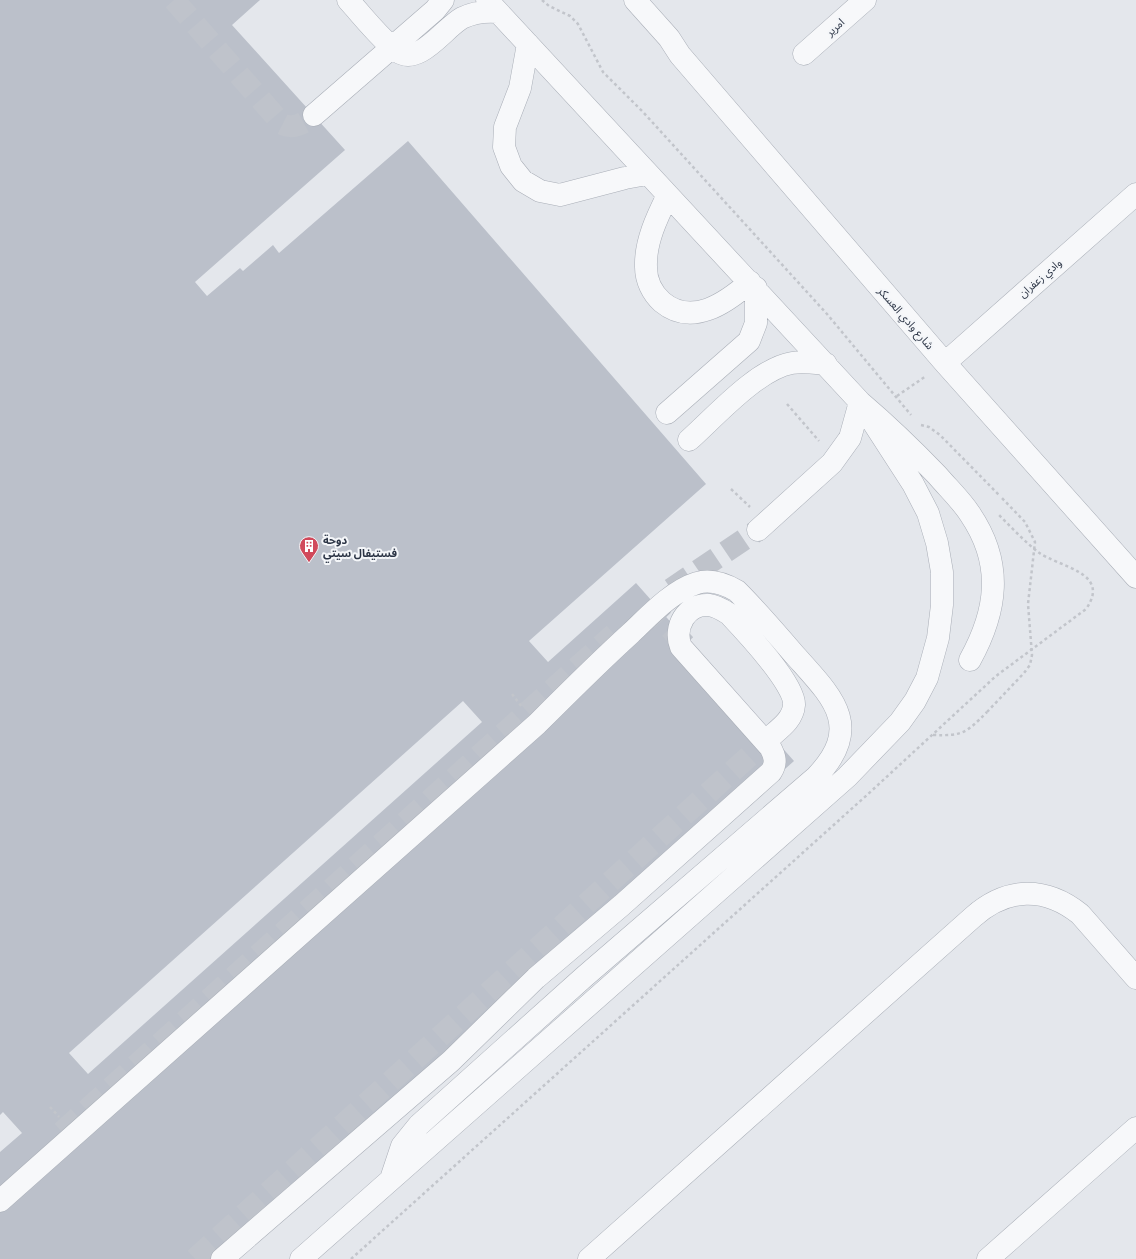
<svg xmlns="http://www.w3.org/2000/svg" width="1136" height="1259" viewBox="0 0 1136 1259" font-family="Figtree,'Noto Sans Arabic',sans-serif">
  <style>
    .building { fill: #bbc0ca; fill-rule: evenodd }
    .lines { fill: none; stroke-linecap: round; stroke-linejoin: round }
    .minor-tunnel { stroke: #bfc3cb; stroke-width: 22; stroke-dasharray: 22 11; stroke-linecap: butt }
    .minor-casing { stroke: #a9aeb7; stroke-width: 23 }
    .path { stroke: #c2c5cb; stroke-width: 2.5; stroke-dasharray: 3 3; stroke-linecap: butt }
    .minor { stroke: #f7f8fa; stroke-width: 22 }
    .path-bridge { stroke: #c2c5cb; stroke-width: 2.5; stroke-dasharray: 3 3; stroke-linecap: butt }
    .labels { text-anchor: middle; stroke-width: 4; stroke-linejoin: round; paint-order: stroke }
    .street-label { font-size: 11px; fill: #2b3445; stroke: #f4f6f9 }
    .poi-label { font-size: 11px; font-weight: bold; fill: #2b3445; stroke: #f4f6f9; text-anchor: start }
  </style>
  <rect width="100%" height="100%" fill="#e4e7ec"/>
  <path class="building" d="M0 0H260L232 25 345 150 195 282 207 296 240 268 243 271 273 245 279 253 408 141 706 484 529 641 548 662 636 583 794 761 236 1259H0V1152L22 1133 3 1112 0 1115ZM463 701 482 722 88 1074 69 1053Z"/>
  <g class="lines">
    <path class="minor-tunnel" d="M174 0 282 124C293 130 305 123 314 115
      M671 589 758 530
      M648 604 689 649
      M62 1132 614 634
      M195 1259 769 738 760 728"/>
    <defs>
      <path id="minor" d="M348 0C361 14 382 41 397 51 419 67 444 28 462 18 474 12 486 11 498 12
        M635 0 669 38 680 55 945 363 1136 577
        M528 44 520 88 505 127 504 147 511 166 523 181 540 191 560 195 625 178 647 174
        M804 54 865 0
        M314 115 435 10 443 0
        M668 195C657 217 645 242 646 267 646 280 652 293 662 302 692 327 726 303 750 282
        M945 363 1136 194
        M667 413 749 341 756 323V288
        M689 440C715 417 757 369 792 363 803 361 815 363 826 364
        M758 530 832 463 850 438 860 402C887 425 912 449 937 475 948 488 961 500 970 514 1004 564 997 611 970 660
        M0 1201 537 724C568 693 599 662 631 633 650 615 672 591 697 583 711 579 725 584 737 591 757 611 775 632 793 653 830 695 866 725 816 777L584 977 419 1125 402 1146 391 1179
        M222 1259 451 1061 536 978 622 905 771 772C777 763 775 756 770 747L681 647C673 628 686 603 709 605 717 606 723 610 729 614 744 630 796 685 794 705 793 720 779 729 769 738
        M301 1259 847 777 900 722 915 701 927 678 938 638 942 605V572L937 543 928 513 913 484 860 402 487 0
        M589 1259 973 917C1007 887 1045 886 1080 914L1136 978
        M988 1259 1136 1128"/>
    </defs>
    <use href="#minor" class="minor-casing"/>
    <path class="path" d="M542 0 549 6 570 16 578 24 603 72 643 112 827 314 911 415
      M897 396 926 376
      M787 404 819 441
      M921 425 929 427 940 435 1000 496
      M731 489 750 507
      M512 694 522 707
      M933 735C963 736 966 733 987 712
      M50 1107 59 1117
      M351 1259 867 795 996 676 1086 609C1112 572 1058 567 1038 552 1024 541 1011 527 998 514"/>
    <use href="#minor" class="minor"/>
    <path class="path-bridge" d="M987 712 1024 673 1030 665 1032 655 1028 604 1035 542 1025 522 1000 496"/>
  </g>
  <defs>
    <symbol id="building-pin" viewBox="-11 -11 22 30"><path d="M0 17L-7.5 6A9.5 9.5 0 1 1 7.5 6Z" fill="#d1495b" stroke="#f4f6f9"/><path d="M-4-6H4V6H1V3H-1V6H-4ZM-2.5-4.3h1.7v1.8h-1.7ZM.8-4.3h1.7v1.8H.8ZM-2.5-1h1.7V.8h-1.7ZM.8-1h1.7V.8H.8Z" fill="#fff"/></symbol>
  </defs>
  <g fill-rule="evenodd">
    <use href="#building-pin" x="298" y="535" width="22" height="30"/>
  </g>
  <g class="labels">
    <g class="street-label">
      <text transform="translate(835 27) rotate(-42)" y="4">امرير</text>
      <text transform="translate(1040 278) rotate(-41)" y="4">وادي زعفران</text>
      <text transform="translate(906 318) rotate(49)" y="4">شارع وادي العسكر</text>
    </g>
    <g class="poi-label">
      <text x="323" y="544">دوحة<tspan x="323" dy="13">فستيفال سيتي</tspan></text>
    </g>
  </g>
</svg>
